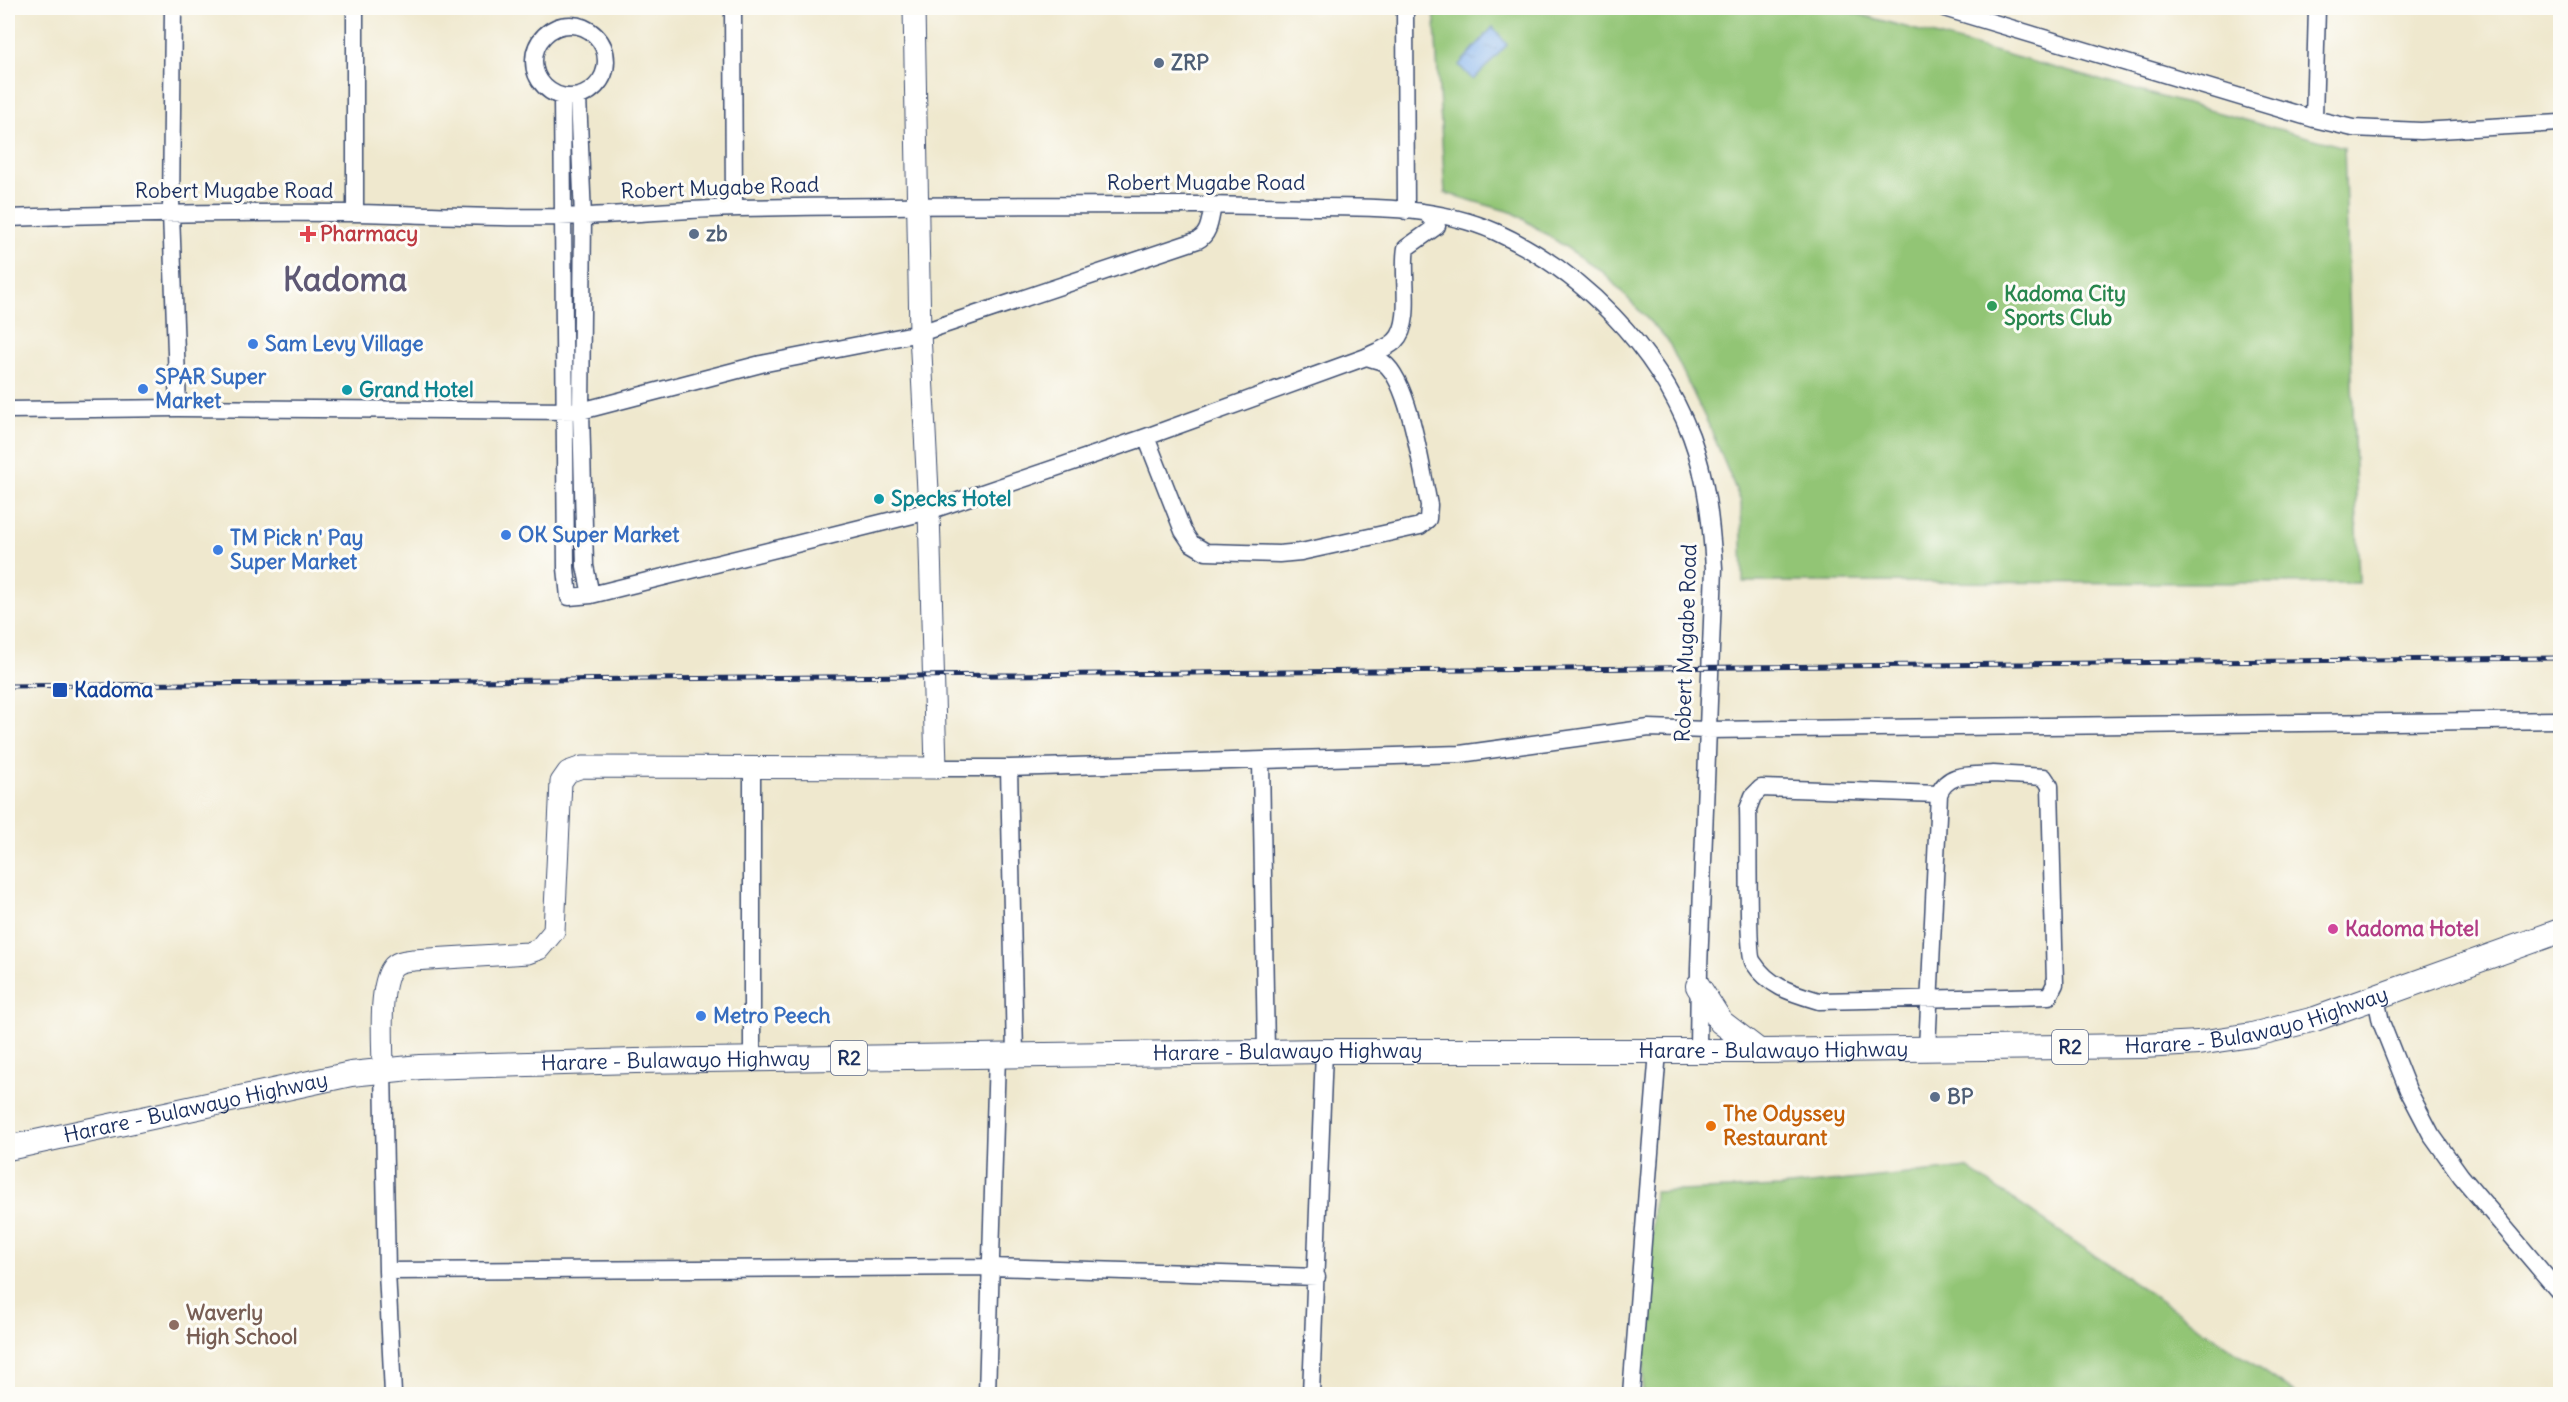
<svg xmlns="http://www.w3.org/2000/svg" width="2568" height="1402" viewBox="0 0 2568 1402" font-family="Delius,sans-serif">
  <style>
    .green { fill: #92c575; stroke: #567a6a; stroke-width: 1.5 }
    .water { fill: url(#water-ripples); stroke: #4f70a6; stroke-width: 1.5 }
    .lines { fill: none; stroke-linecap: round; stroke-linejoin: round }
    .minor-casing { stroke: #3b4b6f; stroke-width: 19 }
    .major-casing { stroke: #3b4b6f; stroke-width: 23 }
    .highway-casing { stroke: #3b4b6f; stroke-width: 26 }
    .minor { stroke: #fff; stroke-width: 16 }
    .major { stroke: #fff; stroke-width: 21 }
    .highway { stroke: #fff; stroke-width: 24 }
    .rail-casing { stroke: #1b2f5e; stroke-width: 5 }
    .rail { stroke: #fdfcf7; stroke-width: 3; stroke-dasharray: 9; stroke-linecap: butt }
    .service-dot { fill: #5c6f8a; stroke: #fdfcf7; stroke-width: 2 }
    .health-dot { fill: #e0444e; stroke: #fdfcf7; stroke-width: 2 }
    .leisure-dot { fill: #2e9e5b; stroke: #fdfcf7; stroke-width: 2 }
    .shop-dot { fill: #3f7fe0; stroke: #fdfcf7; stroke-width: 2 }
    .culture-dot { fill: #0f9aa8; stroke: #fdfcf7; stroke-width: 2 }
    .transit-dot { fill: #1a4fb4; stroke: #fdfcf7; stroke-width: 2 }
    .hotel-dot { fill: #d1479c; stroke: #fdfcf7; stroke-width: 2 }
    .food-dot { fill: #e8710a; stroke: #fdfcf7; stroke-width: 2 }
    .education-dot { fill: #8d6e63; stroke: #fdfcf7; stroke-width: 2 }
    .labels { text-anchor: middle; stroke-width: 6; stroke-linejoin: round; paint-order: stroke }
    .shield { fill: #fdfcf7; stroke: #5f6c8c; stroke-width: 1.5 }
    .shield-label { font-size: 20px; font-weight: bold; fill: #1b2f5e }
    .service-label { font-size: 21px; font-weight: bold; fill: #4e5e75; stroke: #fdfcf7; text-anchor: start }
    .street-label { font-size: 21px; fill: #1b2f5e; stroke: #fdfcf7 }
    .health-label { font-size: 21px; font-weight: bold; fill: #be3a42; stroke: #fdfcf7; text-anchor: start }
    .leisure-label { font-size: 21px; font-weight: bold; fill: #27864d; stroke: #fdfcf7; text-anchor: start }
    .shop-label { font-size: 21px; font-weight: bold; fill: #366cbe; stroke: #fdfcf7; text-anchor: start }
    .culture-label { font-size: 21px; font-weight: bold; fill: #0d838f; stroke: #fdfcf7; text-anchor: start }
    .transit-label { font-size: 21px; font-weight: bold; fill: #164399; stroke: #fdfcf7; text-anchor: start }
    .hotel-label { font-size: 21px; font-weight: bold; fill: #b23c85; stroke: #fdfcf7; text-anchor: start }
    .food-label { font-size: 21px; font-weight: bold; fill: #c56008; stroke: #fdfcf7; text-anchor: start }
    .education-label { font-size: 21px; font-weight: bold; fill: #785e54; stroke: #fdfcf7; text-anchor: start }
    .town-label { font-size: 33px; font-weight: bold; fill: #5e5874; stroke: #fdfcf7 }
  </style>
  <defs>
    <pattern id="water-ripples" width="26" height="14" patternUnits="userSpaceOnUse" patternTransform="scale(1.5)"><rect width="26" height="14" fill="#83b2ed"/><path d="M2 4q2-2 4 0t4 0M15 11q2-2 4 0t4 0" fill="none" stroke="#6a91c3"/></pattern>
  </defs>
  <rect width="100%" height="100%" fill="#fdfcf7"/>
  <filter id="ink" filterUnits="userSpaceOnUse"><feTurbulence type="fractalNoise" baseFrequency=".0167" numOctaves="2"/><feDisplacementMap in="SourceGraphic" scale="12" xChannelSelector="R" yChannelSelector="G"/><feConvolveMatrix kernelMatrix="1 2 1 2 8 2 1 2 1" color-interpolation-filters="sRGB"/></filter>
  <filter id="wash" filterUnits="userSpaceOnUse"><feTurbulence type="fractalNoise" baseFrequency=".008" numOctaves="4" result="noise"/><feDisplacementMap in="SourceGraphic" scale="24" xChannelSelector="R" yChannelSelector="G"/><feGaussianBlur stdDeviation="1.35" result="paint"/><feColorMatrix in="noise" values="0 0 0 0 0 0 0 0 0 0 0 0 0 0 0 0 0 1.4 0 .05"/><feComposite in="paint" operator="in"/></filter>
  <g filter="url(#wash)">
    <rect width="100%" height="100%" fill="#efe8ce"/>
    <path class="green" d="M1434 8H1836L2344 147 2359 583 1743 582 1741 502 1711 430 1668 341 1602 271 1514 213 1445 193Z
      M1967 1168 2297 1394H1642L1654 1192 1780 1187Z"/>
    <path class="water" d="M1493 27 1507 45 1473 80 1459 65Z"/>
  </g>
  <g filter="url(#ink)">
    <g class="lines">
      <defs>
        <path id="minor" d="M173 8 171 213 178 408
          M355 8V213
          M733 8 734 208
          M1405 8 1406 211
          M1944 8 2314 119 2353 128 2421 131 2560 123
          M534 61a36 36 0 1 1 72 0a36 36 0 1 1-72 0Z
          M562 96 566 568 569 597 591 595 929 511 1146 437 1366 357C1372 359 1379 360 1384 363 1410 383 1422 472 1429 505L1428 519 1420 526 1301 552 1279 554 1206 552 1191 543 1183 531 1146 437
          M578 97 583 217 581 411 585 566 591 595
          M2314 119 2317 8
          M8 218C123 214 238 212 354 213 431 214 508 220 585 216 636 214 687 209 739 208 893 205 1047 205 1201 205 1239 206 1278 206 1316 207 1376 207 1440 207 1496 232 1581 271 1657 347 1691 436 1707 479 1711 523 1714 568L1699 968 1698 1051
          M1366 357C1375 352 1388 348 1395 341 1414 323 1401 273 1406 248L1437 226 1427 214
          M8 410 178 408 581 411 761 364 920 333 1198 240C1210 234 1210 218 1213 206
          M1261 761 1266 1052
          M752 768V1060
          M936 768H1009L1460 754 1649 728 1707 730 2560 720
          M1009 768 1015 1055
          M1993 774 2044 777 2050 786 2055 984 2049 996 1819 1001C1792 993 1769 987 1753 962 1747 954 1749 829 1748 809L1753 796 1761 788 1939 794C1948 771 1972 776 1993 774Z
          M2376 998 2381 1022 2408 1090 2431 1134 2461 1176 2560 1293
          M1927 1049 1939 794
          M383 1069 387 1271 393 1394
          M387 1271 991 1267 1317 1277
          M987 1394 997 1055
          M1311 1394 1324 1051
          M1631 1394 1658 1051"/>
        <path id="major" d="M383 1069C383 1044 378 988 392 968 397 961 406 961 413 960L528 953 539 949 554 931 561 782 568 772 582 767 936 768 929 511 920 333 914 8"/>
        <g id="highway">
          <path d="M1698 986 1721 1022 1759 1051"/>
          <path id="s1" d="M8 1148 351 1074 420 1067 635 1061 1324 1051H1759L2142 1046 2198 1043 2252 1035 2315 1019 2560 931"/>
        </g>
      </defs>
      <use href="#minor" class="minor-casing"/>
      <use href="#major" class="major-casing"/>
      <use href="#highway" class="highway-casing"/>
      <use href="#minor" class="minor"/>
      <use href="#major" class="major"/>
      <use href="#highway" class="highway"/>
      <defs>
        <path id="rail" d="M8 686 2560 658"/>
      </defs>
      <use href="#rail" class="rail-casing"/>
      <use href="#rail" class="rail"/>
    </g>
  </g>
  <g class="service-dot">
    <circle cx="1159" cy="63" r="6"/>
    <circle cx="694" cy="234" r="6"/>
    <circle cx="1935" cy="1097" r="6"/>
  </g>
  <path class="health-dot" d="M305 225h6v6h6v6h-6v6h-6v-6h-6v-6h6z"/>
  <circle class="leisure-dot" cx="1992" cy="306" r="6"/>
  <g class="shop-dot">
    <circle cx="253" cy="344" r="6"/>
    <circle cx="143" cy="389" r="6"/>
    <circle cx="506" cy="535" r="6"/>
    <circle cx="218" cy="550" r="6"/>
    <circle cx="701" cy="1016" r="6"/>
  </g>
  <g class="culture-dot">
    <circle cx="347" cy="390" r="6"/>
    <circle cx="879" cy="499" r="6"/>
  </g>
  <rect class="transit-dot" x="52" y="682" width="16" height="16" rx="3"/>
  <circle class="hotel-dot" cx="2333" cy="929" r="6"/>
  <circle class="food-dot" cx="1711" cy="1126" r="6"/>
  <circle class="education-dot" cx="174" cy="1325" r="6"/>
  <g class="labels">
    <g class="shield">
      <rect x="2052" y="1030" width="36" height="34" rx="4.5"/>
      <rect x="831" y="1041" width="36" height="34" rx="4.5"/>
    </g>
    <g class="shield-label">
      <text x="2070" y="1054">R2</text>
      <text x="849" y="1065">R2</text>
    </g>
    <g class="service-label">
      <text x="1171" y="70">ZRP</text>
      <text x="706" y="241">zb</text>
      <text x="1947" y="1104">BP</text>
    </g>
    <g class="street-label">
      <text x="1206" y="190">Robert Mugabe Road</text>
      <text transform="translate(720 188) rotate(-2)" y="7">Robert Mugabe Road</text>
      <text x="234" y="198">Robert Mugabe Road</text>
      <text transform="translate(1686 643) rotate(-88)" y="7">Robert Mugabe Road</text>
      <text dy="7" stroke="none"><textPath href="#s1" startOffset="2260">Harare - Bulawayo Highway</textPath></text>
      <text dy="7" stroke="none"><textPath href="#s1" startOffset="1774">Harare - Bulawayo Highway</textPath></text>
      <text dy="7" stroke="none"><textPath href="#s1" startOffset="1288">Harare - Bulawayo Highway</textPath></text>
      <text dy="7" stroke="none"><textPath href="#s1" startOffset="676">Harare - Bulawayo Highway</textPath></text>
      <text dy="7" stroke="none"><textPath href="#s1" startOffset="192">Harare - Bulawayo Highway</textPath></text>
    </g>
    <g class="health-label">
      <text x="320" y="241">Pharmacy</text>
    </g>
    <g class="leisure-label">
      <text x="2004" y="301">Kadoma City<tspan x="2004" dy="24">Sports Club</tspan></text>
    </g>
    <g class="shop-label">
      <text x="265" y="351">Sam Levy Village</text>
      <text x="155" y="384">SPAR Super<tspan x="155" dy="24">Market</tspan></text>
      <text x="518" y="542">OK Super Market</text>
      <text x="230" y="545">TM Pick n' Pay<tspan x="230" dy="24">Super Market</tspan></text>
      <text x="713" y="1023">Metro Peech</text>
    </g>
    <g class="culture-label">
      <text x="359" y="397">Grand Hotel</text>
      <text x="891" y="506">Specks Hotel</text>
    </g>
    <g class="transit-label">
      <text x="74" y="697">Kadoma</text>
    </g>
    <g class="hotel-label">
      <text x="2345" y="936">Kadoma Hotel</text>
    </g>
    <g class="food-label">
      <text x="1723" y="1121">The Odyssey<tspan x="1723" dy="24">Restaurant</tspan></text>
    </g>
    <g class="education-label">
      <text x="186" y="1320">Waverly<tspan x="186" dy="24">High School</tspan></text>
    </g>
    <g class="town-label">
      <text x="345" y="291">Kadoma</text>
    </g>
  </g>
  <rect width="2568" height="1402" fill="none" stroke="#fdfcf7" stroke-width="30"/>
</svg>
